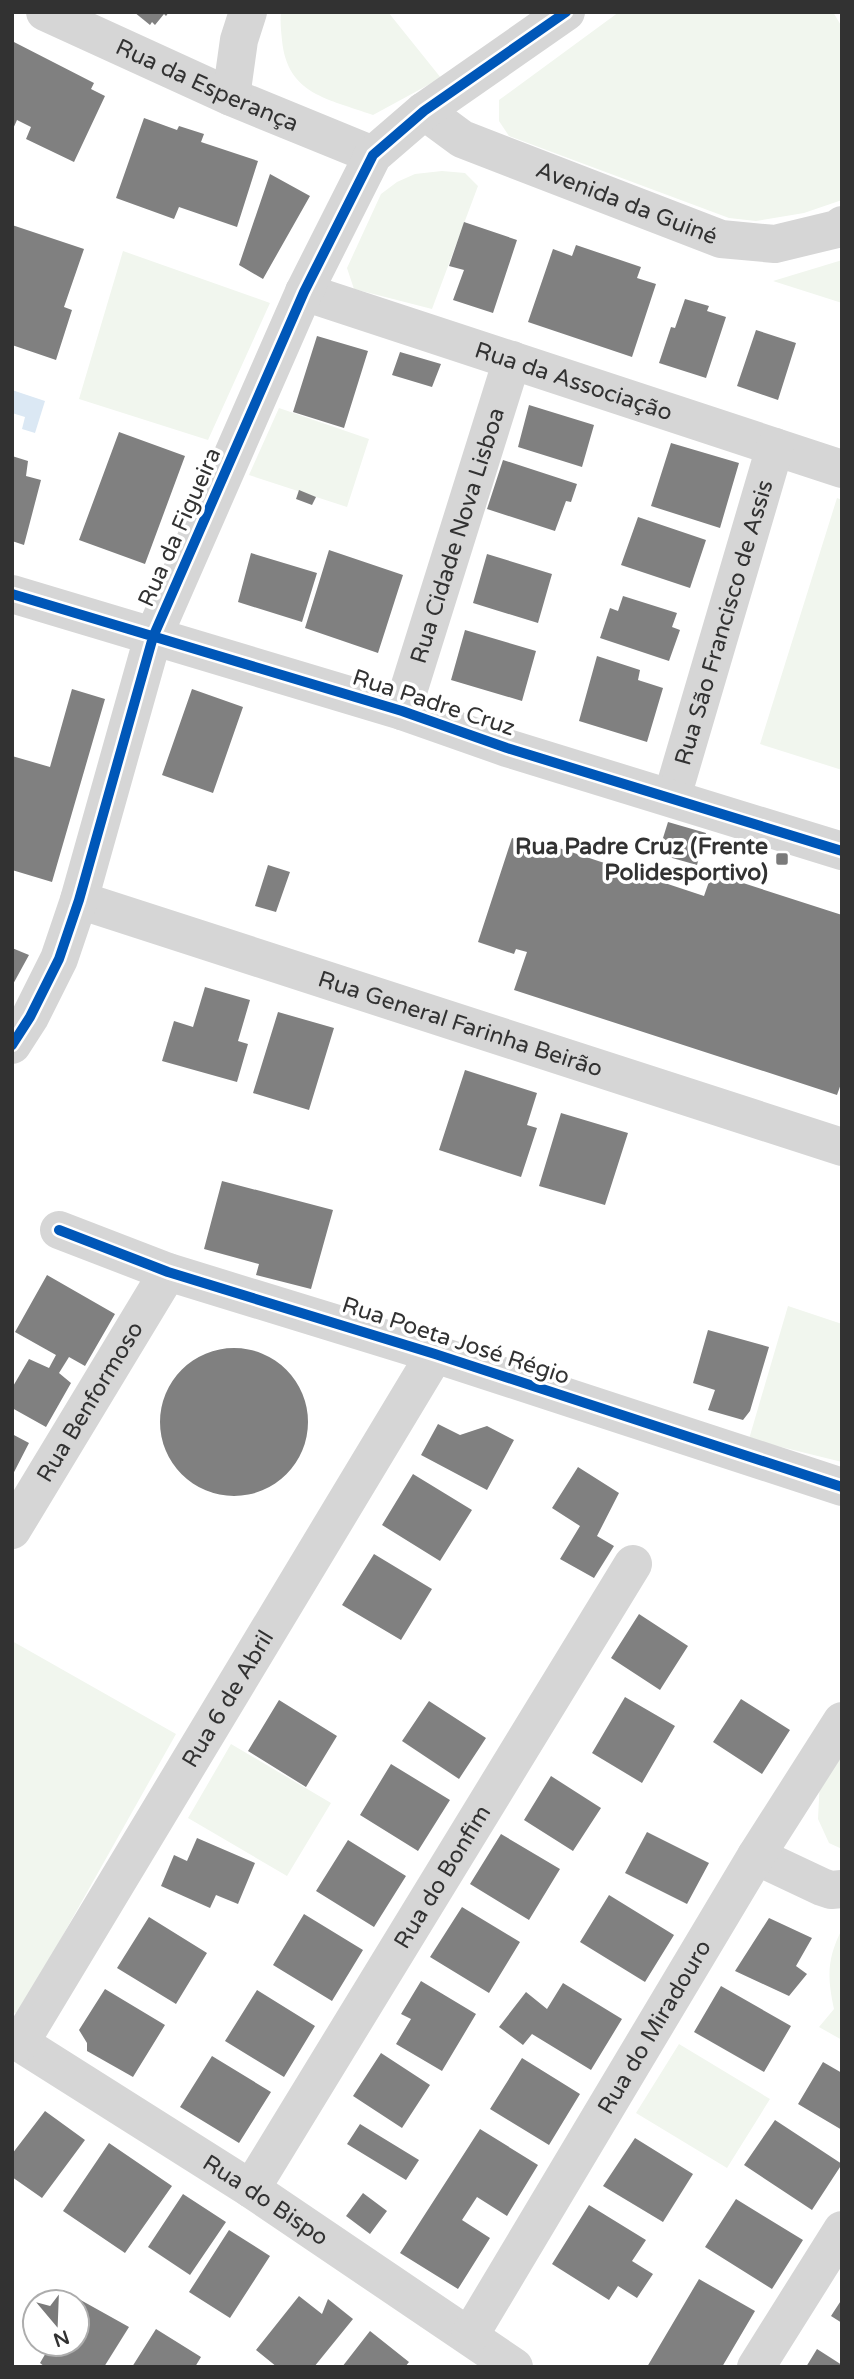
<svg xmlns="http://www.w3.org/2000/svg" width="854" height="2379" viewBox="0 0 854 2379" font-family="'Varela Round',sans-serif">
  <style>
    .green { fill: #f1f6ee }
    .water { fill: #dbe8f4 }
    .building { fill: #808080 }
    .lines { fill: none; stroke-linecap: round; stroke-linejoin: round }
    .minor { stroke: #d6d6d6; stroke-width: 38 }
    .tertiary { stroke: #d6d6d6; stroke-width: 38 }
    .cycleway-casing { stroke: #fff; stroke-width: 15 }
    .cycleway { stroke: #0057b8; stroke-width: 10 }
    .poi-dot { fill: #7a7a7a; stroke: #fff; stroke-width: 2.5 }
    .labels { text-anchor: middle; stroke-width: 7; stroke-linejoin: round; paint-order: stroke }
    .street-label { font-size: 23px; fill: #323232; stroke: #fff }
    .poi-label { font-size: 23px; font-weight: bold; fill: #323232; stroke: #fff; text-anchor: end }
  </style>
  <rect width="100%" height="100%" fill="#fff"/>
  <path class="green" d="M281 12H388L441 78 373 115C329 99 287 95 282 40 281 31 280 21 281 12Z
    M619 12H833L842 27V200L804 213 756 221 729 218 509 136 499 121V100Z
    M442 171 465 173 478 186 432 309 354 289 347 268 381 194 397 182 415 174Z
    M123 251 270 303 208 440 79 399Z
    M842 260V303L773 281 839 261Z
    M279 408 369 439 347 507 249 475Z
    M837 498 842 500V770L760 744Z
    M788 1306 842 1324V1462L749 1439Z
    M12 1641 176 1734 18 2015 12 2011Z
    M231 1744 331 1803 287 1876 188 1818Z
    M842 1757V1849L829 1843 818 1819 820 1778Z
    M842 1929V2040L819 2027 834 2009C827 1976 827 1959 842 1929Z
    M679 2044 770 2099 727 2168 636 2113Z"/>
  <path class="water" d="M12 390 45 401 35 433 22 429 25 417 12 413Z"/>
  <path class="building" d="M134 12H169L166 16 164 14 155 25 152 22 150 25Z
    M12 41 94 83 91 89 105 96 74 162 26 139 31 127 17 120 12 131Z
    M144 118 177 130 179 126 204 134 201 142 258 161 237 227 179 207 174 219 116 198Z
    M270 174 310 196 263 279 239 265Z
    M464 222 517 240 493 313 453 300 464 270 449 266Z
    M12 225 84 249 64 307 72 310 56 360 12 345Z
    M576 245 641 267 637 278 656 284 632 357 528 322 553 249 572 256Z
    M685 299 709 306 707 311 726 317 706 378 659 363 671 327 675 328Z
    M756 330 796 343 778 400 737 386Z
    M317 336 368 351 344 428 293 412Z
    M400 352 441 364 432 387 392 375Z
    M529 405 594 425 582 467 518 447Z
    M119 432 185 456 145 564 79 540Z
    M671 443 739 463 720 528 651 506Z
    M12 456 28 461 26 476 41 480 24 545 12 541Z
    M503 460 577 484 571 502 566 501 555 531 487 509Z
    M299 490 316 497 312 505 296 499Z
    M638 517 706 540 690 588 621 565Z
    M329 550 403 575 378 653 305 628Z
    M251 553 317 573 302 622 238 602Z
    M487 554 552 574 538 623 473 603Z
    M623 596 677 613 672 627 680 630 669 661 600 638 610 608 618 611Z
    M465 630 536 651 522 701 451 680Z
    M597 656 640 670 638 680 663 688 647 742 579 721Z
    M72 689 105 699 52 882 12 870V756L50 767Z
    M192 689 243 707 213 793 162 775Z
    M668 822 706 833 697 865 658 854Z
    M512 838 558 853 559 848 704 896 712 873 842 915V1081L837 1095 514 990 527 952 516 949 514 954 478 942Z
    M268 865 290 872 276 912 255 906Z
    M12 948 29 955 12 986Z
    M205 987 250 1000 238 1041 248 1044 237 1082 162 1061 174 1021 193 1027Z
    M278 1012 334 1028 309 1110 253 1093Z
    M465 1070 537 1093 527 1125 537 1128 521 1177 439 1150Z
    M561 1113 628 1133 605 1205 539 1186Z
    M222 1181 333 1210 311 1289 256 1275 259 1264 204 1249Z
    M47 1275 115 1314 85 1366 69 1357 59 1373 71 1383 46 1427 12 1408V1388L29 1359 49 1368 56 1355 15 1332Z
    M708 1330 769 1347 750 1411 743 1420 708 1410 715 1390 693 1383Z
    M160 1422a74 74 0 1 1 148 0a74 74 0 1 1-148 0Z
    M438 1424 460 1435 487 1426 514 1440 487 1490 421 1455Z
    M12 1434 29 1443 12 1476Z
    M578 1467 619 1493 597 1536 614 1546 594 1578 560 1559 580 1526 552 1508Z
    M413 1474 472 1510 440 1561 382 1525Z
    M374 1554 432 1589 401 1640 342 1605Z
    M639 1614 688 1646 660 1690 611 1658Z
    M625 1697 675 1726 642 1783 592 1753Z
    M741 1699 790 1730 762 1774 713 1742Z
    M279 1700 337 1736 306 1787 248 1751Z
    M429 1701 486 1738 459 1779 402 1741Z
    M391 1764 450 1800 418 1851 360 1815Z
    M551 1776 601 1808 573 1851 524 1820Z
    M647 1832 709 1863 687 1904 625 1873Z
    M501 1834 560 1869 529 1920 470 1884Z
    M197 1838 255 1863 238 1904 216 1895 210 1908 161 1886 174 1855 187 1861Z
    M348 1840 406 1876 374 1927 316 1891Z
    M609 1895 674 1935 645 1982 580 1942Z
    M462 1907 520 1942 489 1993 430 1957Z
    M304 1914 363 1950 332 2001 273 1965Z
    M149 1917 207 1953 176 2004 117 1968Z
    M769 1918 812 1938 796 1966 807 1974 789 1996 735 1971Z
    M421 1981 476 2014 442 2071 396 2044 411 2019 401 2014Z
    M563 1983 622 2019 591 2070 532 2034 523 2045 499 2027 526 1992 547 2009Z
    M721 1986 791 2026 764 2072 694 2032Z
    M105 1989 165 2025 133 2077 87 2051V2043L79 2030Z
    M257 1990 315 2026 284 2077 225 2041Z
    M381 2053 430 2085 402 2128 353 2096Z
    M212 2056 271 2092 239 2143 180 2107Z
    M522 2058 580 2094 549 2145 490 2109Z
    M823 2062 842 2073V2130L798 2104Z
    M45 2111 85 2140 42 2198 12 2177V2154Z
    M775 2120 842 2164 812 2210 744 2165Z
    M360 2124 419 2160 406 2180 347 2144Z
    M480 2129 538 2165 507 2216 477 2197 462 2220 490 2238 458 2289 400 2253Z
    M635 2138 693 2174 663 2222 603 2186Z
    M109 2143 172 2186 125 2253 63 2211Z
    M363 2193 387 2211 370 2234 346 2216Z
    M183 2194 226 2222 190 2275 148 2247Z
    M736 2199 803 2240 772 2289 705 2247Z
    M589 2205 646 2240 632 2261 653 2274 637 2298 618 2286 609 2300 552 2264Z
    M229 2230 270 2256 230 2318 189 2292Z
    M699 2279 755 2311 722 2367H647Z
    M299 2296 322 2314 328 2299 353 2319 314 2367H277L256 2350Z
    M77 2298 129 2327 104 2367H45L40 2363 51 2344H77V2302H75Z
    M842 2299V2323L831 2316Z
    M156 2329 201 2357 195 2367H132Z
    M370 2331 409 2362 405 2367H342Z
    M817 2349 842 2365V2367H806Z"/>
  <g class="lines">
    <g class="minor">
      <path id="s1" d="M45 12 231 97 373 155"/>
      <path d="M231 97 239 40 248 12"/>
      <path id="s2" d="M424 111 462 139 721 239 775 244 837 229 842 225"/>
      <path id="s3" d="M304 292 842 469"/>
      <path d="M153 637 304 292 373 155 424 111 566 12"/>
      <path id="s4" d="M402 711 512 360"/>
      <path id="s5" d="M672 797 775 447"/>
      <path id="s6" d="M79 900 842 1147"/>
      <path d="M59 1230 168 1272 435 1354 842 1487"/>
      <path id="s7" d="M12 1530 168 1272"/>
      <path d="M756 1856 822 1887 831 1890 842 1889"/>
      <path id="s8" d="M12 2038 251 2189 514 2367"/>
      <path id="s9" d="M20 2043 435 1354"/>
      <path id="s10" d="M251 2189 633 1564"/>
      <path id="s11" d="M470 2335 756 1856 842 1721"/>
      <path d="M756 2367 842 2230"/>
    </g>
    <path class="tertiary" d="M12 594 402 711 507 748 842 851
      M12 1045 30 1017 59 959 79 900 153 637"/>
    <defs>
      <path id="cycleway" d="M12 594 402 711 507 748 842 851
        M12 1045 30 1017 59 959 79 900 153 637 304 292 373 155 424 111 566 12
        M59 1230 168 1272 435 1354 842 1487"/>
    </defs>
    <use href="#cycleway" class="cycleway-casing"/>
    <use href="#cycleway" class="cycleway"/>
  </g>
  <rect class="poi-dot" x="775" y="852" width="14" height="14" rx="3.5"/>
  <g class="labels">
    <g class="street-label">
      <text dy="8" stroke="none"><textPath href="#s1" startOffset="178">Rua da Esperança</textPath></text>
      <text dy="8" stroke="none"><textPath href="#s2" startOffset="224">Avenida da Guiné</textPath></text>
      <text dy="8" stroke="none"><textPath href="#s3" startOffset="284">Rua da Associação</textPath></text>
      <text transform="translate(179 527) rotate(-66)" y="8">Rua da Figueira</text>
      <text dy="8" stroke="none"><textPath href="#s4" startOffset="184">Rua Cidade Nova Lisboa</textPath></text>
      <text dy="8" stroke="none"><textPath href="#s5" startOffset="182">Rua São Francisco de Assis</textPath></text>
      <text transform="translate(434 702) rotate(18)" y="8">Rua Padre Cruz</text>
      <text dy="8" stroke="none"><textPath href="#s6" startOffset="401">Rua General Farinha Beirão</textPath></text>
      <text transform="translate(456 1340) rotate(18)" y="8">Rua Poeta José Régio</text>
      <text dy="8" stroke="none"><textPath href="#s7" startOffset="150">Rua Benformoso</textPath></text>
      <text dy="8" stroke="none"><textPath href="#s9" startOffset="402">Rua 6 de Abril</textPath></text>
      <text dy="8" stroke="none"><textPath href="#s10" startOffset="366">Rua do Bonfim</textPath></text>
      <text dy="8" stroke="none"><textPath href="#s11" startOffset="359">Rua do Miradouro</textPath></text>
      <text dy="8" stroke="none"><textPath href="#s8" startOffset="301">Rua do Bispo</textPath></text>
    </g>
    <g class="poi-label">
      <text x="768" y="854">Rua Padre Cruz (Frente<tspan x="768" dy="26">Polidesportivo)</tspan></text>
    </g>
  </g>
  <rect width="854" height="2379" fill="none" stroke="#323232" stroke-width="28"/>
  <g transform="translate(56 2323) rotate(161)"><circle r="33" fill="#ffffff" stroke="#adadad" stroke-width="2"/>
  <path d="M0-5L12 26L0 18L-12 26Z" fill="#7a7a7a"/>
  <text y="-10" font-size="19" font-weight="bold" text-anchor="middle" fill="#323232">N</text>
  </g>
</svg>
